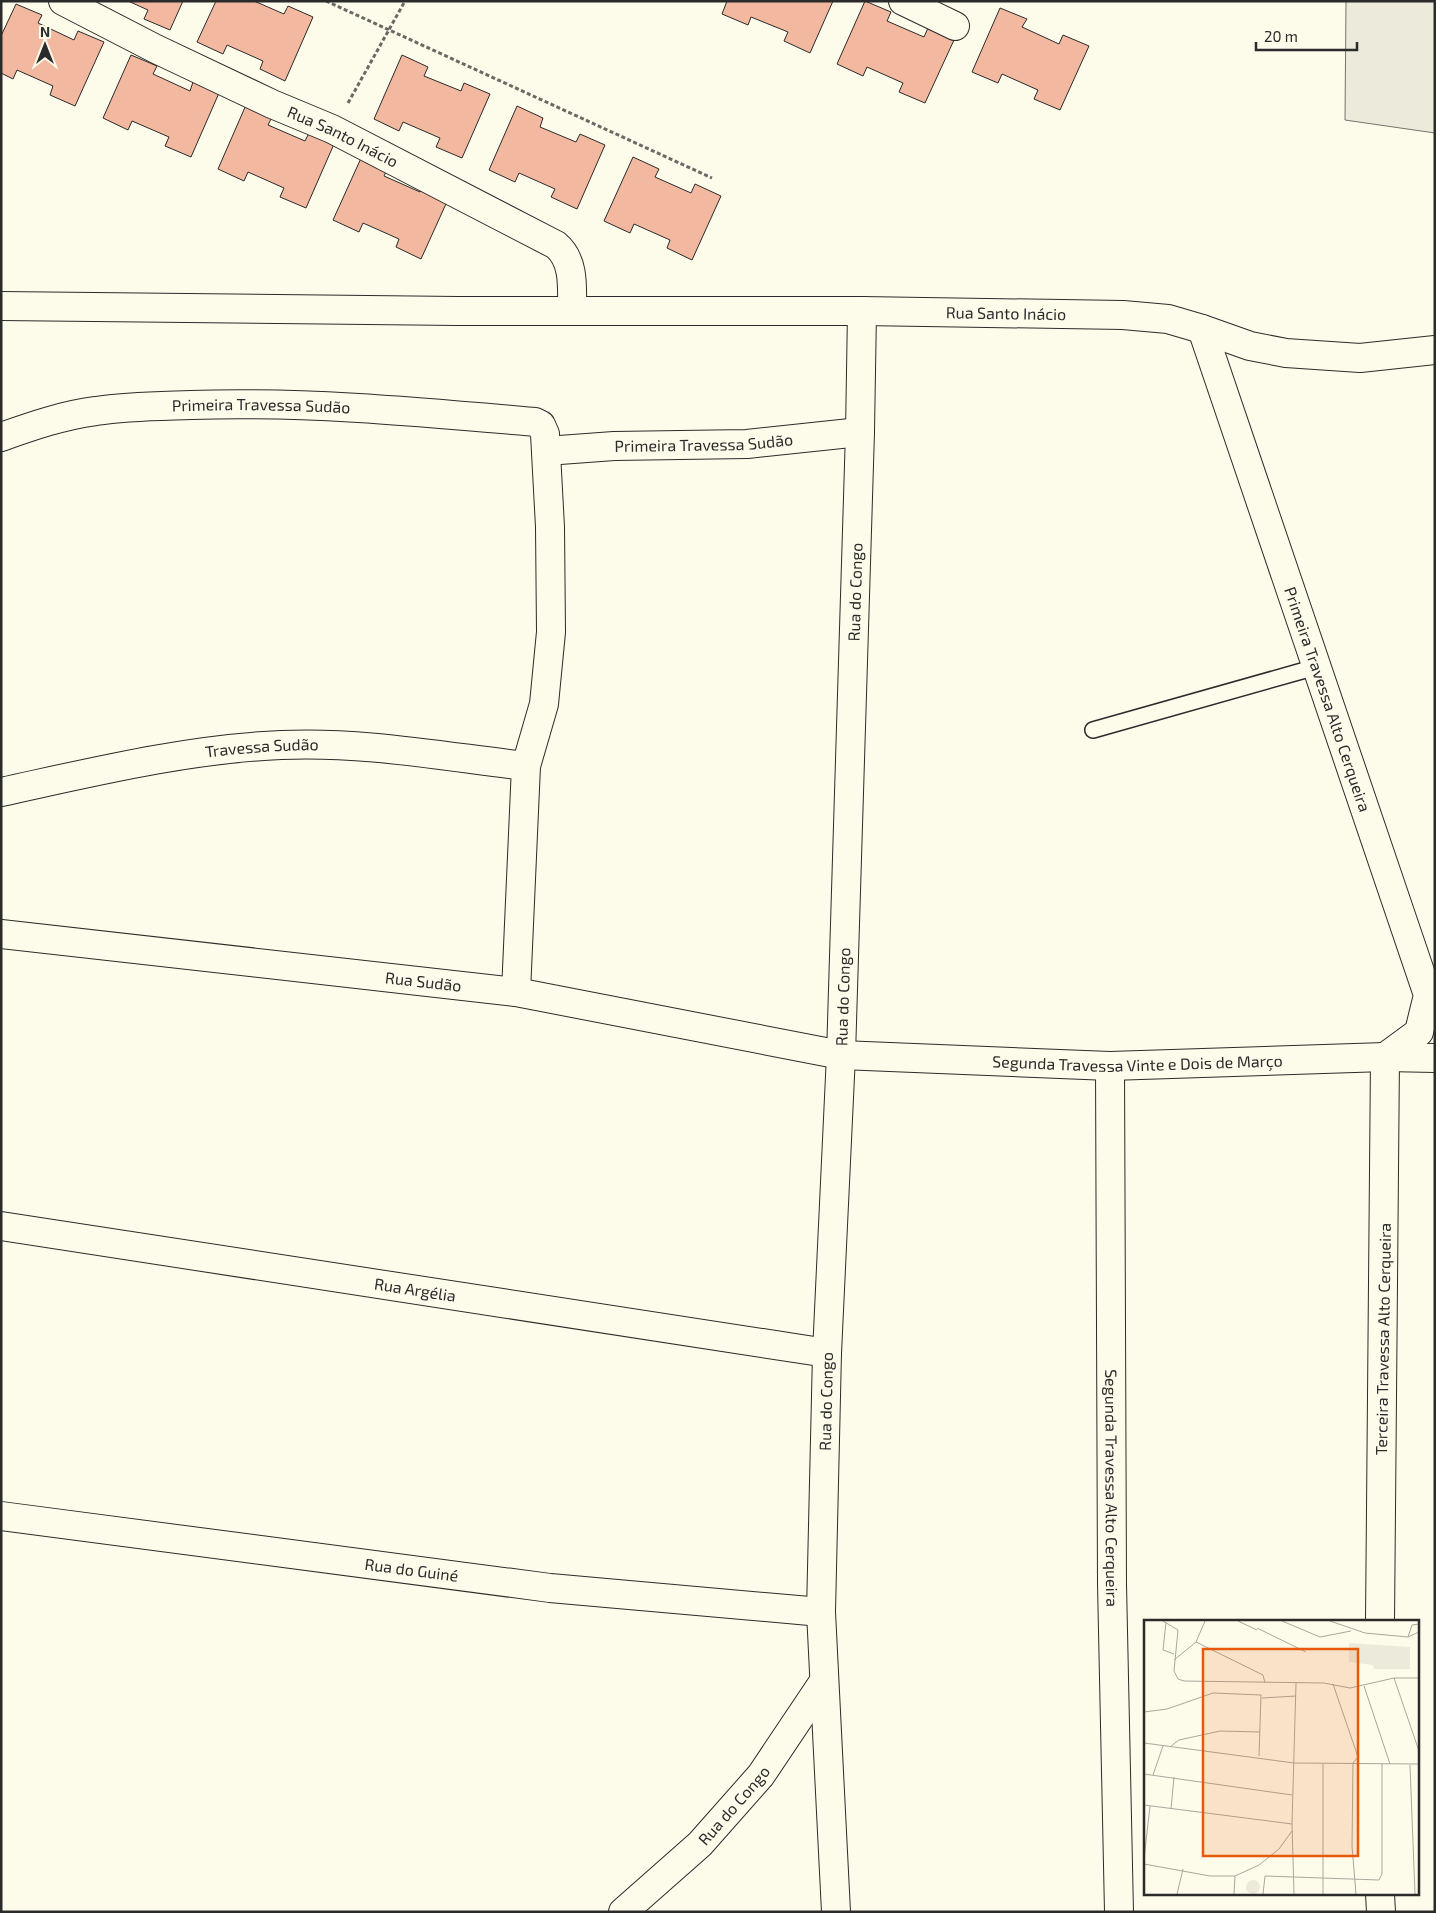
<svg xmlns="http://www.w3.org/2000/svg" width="1436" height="1913" viewBox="0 0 1436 1913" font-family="'Exo 2',sans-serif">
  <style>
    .green { fill: #ecebdb; stroke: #74746e }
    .building { fill: #f2b8a0; stroke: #2b2b2b }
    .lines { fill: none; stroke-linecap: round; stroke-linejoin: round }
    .lane-casing { stroke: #2b2b2b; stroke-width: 18 }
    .street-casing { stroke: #2b2b2b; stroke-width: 30 }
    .path { stroke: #6a6964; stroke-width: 3; stroke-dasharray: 4 2.5; stroke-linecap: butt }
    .lane { stroke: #fdfbea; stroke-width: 15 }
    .street { stroke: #fdfbea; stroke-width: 28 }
    .labels { text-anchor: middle; stroke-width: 4; stroke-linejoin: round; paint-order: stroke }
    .street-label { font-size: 16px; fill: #2b2b2b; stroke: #fdfbea }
    .inset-road { fill: none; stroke: #a9a89e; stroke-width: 1 }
    .view { fill: #e8590c; fill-opacity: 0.15; stroke: #e8590c; stroke-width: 2.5 }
    .inset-edge { fill: none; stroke: #2b2b2b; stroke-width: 2.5 }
  </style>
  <rect width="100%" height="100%" fill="#fdfbea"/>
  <path class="green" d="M1346 1H1435V133L1345 120Z"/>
  <path class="building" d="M128 1H183L170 30 144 19 148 10Z
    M216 1H254L284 14 288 6 313 17 285 81 260 69 263 61 227 45 223 54 197 42Z
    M727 1H833L810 53 784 41 788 32 751 17 748 25 722 14Z
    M865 1 891 12 887 21 924 37 928 28 954 40 925 103 899 92 903 83 867 67 863 76 837 64Z
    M16 4 42 15 38 23 74 40 78 31 104 42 75 106 50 95 53 86 17 70 13 79 1 73V36Z
    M1000 8 1027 19 1022 27 1059 44 1063 35 1089 46 1060 110 1034 99 1038 90 1002 74 998 83 972 72Z
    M131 55 157 66 153 74 190 91 193 82 219 93 191 157 165 146 169 137 132 121 128 130 103 118Z
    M402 55 428 67 424 76 461 91 464 83 490 94 462 158 436 147 440 138 403 122 399 131 374 119Z
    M246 105 272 117 268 125 305 141 309 133 334 144 306 208 280 197 284 188 248 172 244 181 218 169Z
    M517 106 543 118 540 127 576 142 580 134 605 145 577 209 551 197 555 189 519 173 515 182 489 170Z
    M362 156 388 168 384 176 420 192 424 184 450 195 421 259 396 247 399 239 363 223 359 232 333 220Z
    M633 157 659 169 655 177 691 193 695 184 721 196 692 260 667 248 670 240 634 224 630 233 604 221Z"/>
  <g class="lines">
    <defs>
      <path id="lane" d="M1093 730 1316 667"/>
      <g id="street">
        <path id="s1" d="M63 1 156 49 272 104 332 129 556 245C575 261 572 288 572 311"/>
        <path d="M903 1 955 26"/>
        <path id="s2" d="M1 306 458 311H862L1123 315 1168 319 1202 329 1250 346 1286 353 1360 358 1435 350"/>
        <path id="s3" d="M1202 329 1428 995 1419 1032 1385 1057 1380 1622"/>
        <path id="s4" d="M1 437C32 426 64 415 96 411 127 406 160 406 191 405 305 401 421 412 535 422L541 425 545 434 550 527 551 632 544 704 526 766 516 992"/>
        <path id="s5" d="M546 451 614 446 747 444 860 432"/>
        <path id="s6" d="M1 792C93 772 187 749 281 745 361 741 447 757 526 766"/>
        <path id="s7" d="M1 934 516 992 841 1055 1110 1066 1385 1057 1435 1058"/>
        <path id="s8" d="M1110 1066 1112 1584 1119 1912"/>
        <path id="s9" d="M1 1226 827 1353"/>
        <path id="s10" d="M1 1516 550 1588 821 1612"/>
        <path d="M1380 1894 1381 1912"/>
        <path id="s11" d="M623 1912 700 1844 761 1775 824 1681"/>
        <path id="s12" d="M836 1912 821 1612 827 1353 841 1055 860 432 862 311"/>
      </g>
    </defs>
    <use href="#lane" class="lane-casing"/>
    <use href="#street" class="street-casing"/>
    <path class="path" d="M326 1 712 178
      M348 103 405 1"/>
    <use href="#lane" class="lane"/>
    <use href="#street" class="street"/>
  </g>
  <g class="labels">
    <g class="street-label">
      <text dy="6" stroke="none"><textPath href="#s1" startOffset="311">Rua Santo Inácio</textPath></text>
      <text dy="6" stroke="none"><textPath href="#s2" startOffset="1005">Rua Santo Inácio</textPath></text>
      <text dy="6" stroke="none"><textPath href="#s4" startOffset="264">Primeira Travessa Sudão</textPath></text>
      <text dy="6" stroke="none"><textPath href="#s5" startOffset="158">Primeira Travessa Sudão</textPath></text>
      <text dy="6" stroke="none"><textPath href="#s12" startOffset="1321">Rua do Congo</textPath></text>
      <text dy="6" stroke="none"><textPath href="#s3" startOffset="391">Primeira Travessa Alto Cerqueira</textPath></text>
      <text dy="6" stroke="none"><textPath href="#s6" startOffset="265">Travessa Sudão</textPath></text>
      <text dy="6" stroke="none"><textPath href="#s7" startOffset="425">Rua Sudão</textPath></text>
      <text dy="6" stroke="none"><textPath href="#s12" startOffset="916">Rua do Congo</textPath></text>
      <text dy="6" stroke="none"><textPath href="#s7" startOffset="1146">Segunda Travessa Vinte e Dois de Março</textPath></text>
      <text dy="6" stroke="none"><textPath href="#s9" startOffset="419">Rua Argélia</textPath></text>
      <text transform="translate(1383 1339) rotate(-89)" y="6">Terceira Travessa Alto Cerqueira</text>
      <text dy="6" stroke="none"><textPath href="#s12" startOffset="511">Rua do Congo</textPath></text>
      <text dy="6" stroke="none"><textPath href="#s8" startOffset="422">Segunda Travessa Alto Cerqueira</textPath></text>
      <text dy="6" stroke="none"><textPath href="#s10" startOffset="414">Rua do Guiné</textPath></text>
      <text dy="6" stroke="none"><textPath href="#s11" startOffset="154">Rua do Congo</textPath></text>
    </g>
  </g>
  <g transform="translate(1144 1620)">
    <rect width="275" height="275" fill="#fdfbea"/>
    <path d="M205 23 266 27V49H230L229 45 205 42ZM102 267a7 7 0 1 1 14 0a7 7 0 1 1-14 0Z" fill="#ecebdb"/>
    <path class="inset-road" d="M19 1 34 10 30 51 34 59 40 61 180 63 206 68 250 58H275M94 1 113 10M138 1 176 17 207 11M186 1 221 13 264 17 275 12M22 2 19 30 30 34M113 8 162 32M264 17 268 5 275 4M52 22 119 55 121 63M30 40 52 22 61 1M250 58 275 131M189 64 214 137 209 143 208 226 212 274M220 66 246 144M118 78 152 76M0 92 23 89 69 73 117 75 115 136M0 123 150 143 275 144M27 126 35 120 76 111 116 112M266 145 271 274M0 154 148 175M9 155 19 126M0 185 148 204M27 189 30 157M0 239 6 186M0 244 66 256H91L115 245 135 229 148 211M121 256 235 260 238 254V144M33 274 39 249M90 274 91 256M119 274 121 256M150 274 148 204 152 63M179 274V144"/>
    <path class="view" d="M59 29H214V236H59Z"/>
    <rect width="275" height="275" class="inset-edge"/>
  </g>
  <rect width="1436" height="1913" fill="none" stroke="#2b2b2b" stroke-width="5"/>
  <g transform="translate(45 45)" stroke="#fdfbea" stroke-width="4" paint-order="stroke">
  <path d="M0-4L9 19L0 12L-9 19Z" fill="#2b2b2b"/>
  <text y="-8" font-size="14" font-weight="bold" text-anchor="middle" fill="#2b2b2b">N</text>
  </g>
  <path d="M1256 42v8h101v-8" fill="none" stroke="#2b2b2b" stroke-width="2.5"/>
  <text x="1264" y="42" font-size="15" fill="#2b2b2b" stroke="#fdfbea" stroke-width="4" paint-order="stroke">20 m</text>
</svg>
